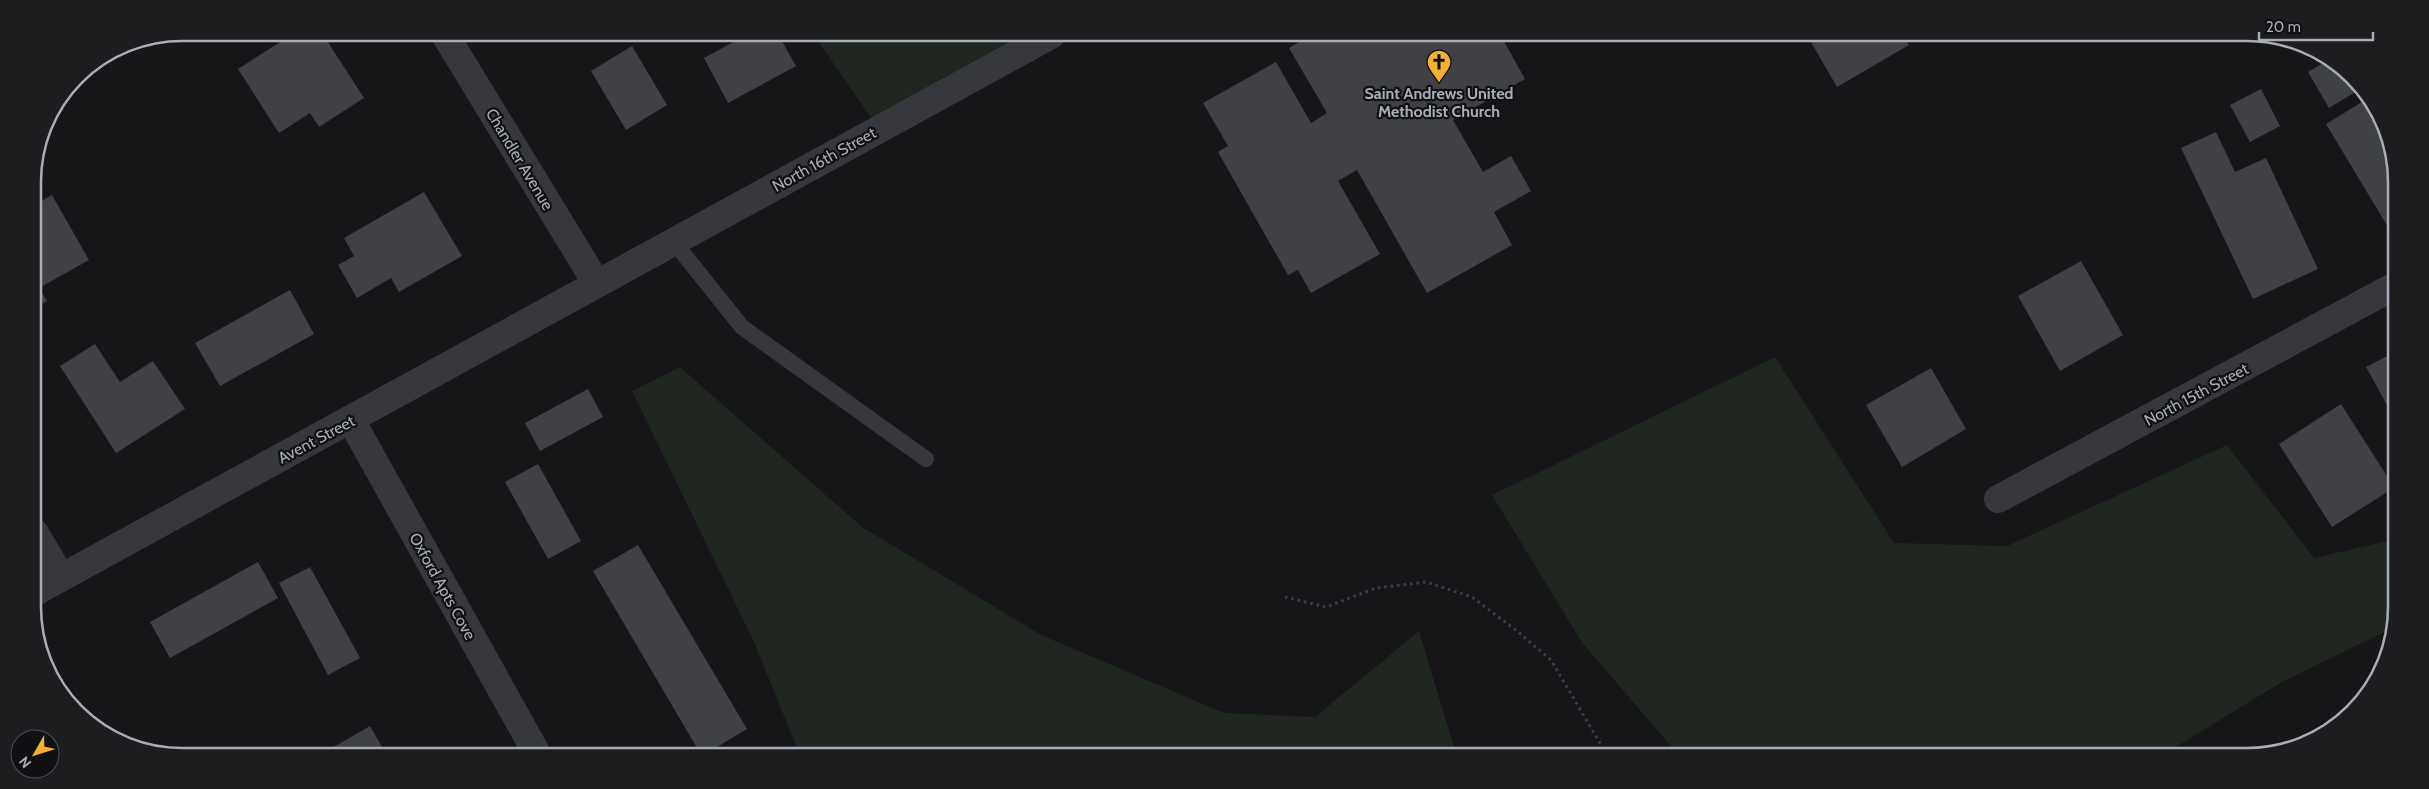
<svg xmlns="http://www.w3.org/2000/svg" width="2429" height="789" viewBox="0 0 2429 789" font-family="Cabin,sans-serif">
  <style>
    .green { fill: #1e261f }
    .building { fill: #404145 }
    .lines { fill: none; stroke-linecap: round; stroke-linejoin: round }
    .path { stroke: #3d3f44; stroke-width: 3; stroke-dasharray: 2.5 4; stroke-linecap: butt }
    .service { stroke: #37383d; stroke-width: 16 }
    .minor { stroke: #37383d; stroke-width: 28 }
    .labels { text-anchor: middle; stroke-width: 4.5; stroke-linejoin: round; paint-order: stroke }
    .poi-label { font-size: 16px; font-weight: bold; fill: #a8adb8; stroke: #111113 }
    .street-label { font-size: 16px; fill: #a8adb8; stroke: #111113 }
    .rim { fill: none; stroke: #a8adb8; stroke-width: 2.5 }
  </style>
  <rect width="100%" height="100%" fill="#161618"/>
  <path class="green" d="M813 34 1051 35 879 129Z
    M1775 357 1894 543 2007 546 2227 445 2314 558 2392 540 2391 629 2282 682 2161 756 1679 755 1583 644 1492 495Z
    M680 367 862 527 1041 635 1224 713 1315 717 1419 631 1456 754 799 753 754 642 632 391Z"/>
  <path class="building" d="M294 33H322L364 98 319 127 310 113 279 133 238 69Z
    M748 34H778L796 66 728 103 704 58Z
    M1311 35 1501 36 1525 79 1453 120 1483 172 1511 156 1531 191 1494 212 1512 245 1427 293 1357 170 1338 181 1380 254 1311 293 1298 270 1288 275 1218 152 1228 146 1203 103 1276 62 1311 123 1327 113 1289 48Z
    M1808 37H1904L1909 45 1837 87Z
    M632 46 667 105 626 130 591 71Z
    M2330 59 2351 77 2359 90 2329 108 2308 72Z
    M2261 89 2280 126 2250 142 2230 105Z
    M2367 99 2394 154 2393 231 2391 232 2326 124Z
    M2216 132 2235 172 2266 158 2318 269 2253 299 2181 148Z
    M424 192 462 256 399 292 391 278 357 298 338 265 354 256 344 238Z
    M52 195 89 260 39 288 47 301 34 308 33 206Z
    M2081 261 2123 335 2060 371 2018 296Z
    M290 290 314 334 220 386 195 343Z
    M95 344 120 382 153 361 185 409 116 453 60 366Z
    M2393 353 2392 414 2366 367Z
    M1931 368 1966 429 1902 467 1866 405Z
    M588 389 603 417 540 451 525 423Z
    M2341 404 2392 484V489L2332 527 2279 444Z
    M538 464 581 541 548 559 505 482Z
    M638 545 747 729 707 753H700L593 571Z
    M258 562 278 598 170 658 150 622Z
    M310 567 360 658 328 675 279 583Z
    M370 726 385 752H325Z"/>
  <g class="lines">
    <path class="path" d="M1285 597 1326 607 1376 588 1426 582 1472 597 1517 631 1551 660 1607 755"/>
    <path class="service" d="M674 242 742 327 926 459"/>
    <path class="minor" d="M444 33 597 284
      M351 420 536 752
      M1998 499 2393 287
      M35 533 61 577
      M35 592 1051 35"/>
  </g>
  <defs>
    <symbol id="church-pin" viewBox="-11 -11 22 30"><path d="M0 17L-7.5 6A9.5 9.5 0 1 1 7.5 6Z" fill="#f2b134" stroke="#111113"/><path d="M-1.2-6h2.4v3.5h3.3v2.4h-3.3V6h-2.4V-.1h-3.3v-2.4h3.3Z" fill="#111"/></symbol>
  </defs>
  <g fill-rule="evenodd">
    <use href="#church-pin" x="1425" y="48" width="28" height="38"/>
  </g>
  <g class="labels">
    <g class="poi-label">
      <text x="1439" y="99">Saint Andrews United<tspan x="1439" dy="18">Methodist Church</tspan></text>
    </g>
    <g class="street-label">
      <text transform="translate(520 159) rotate(59)" y="6">Chandler Avenue</text>
      <text transform="translate(824 159) rotate(-29)" y="6">North 16th Street</text>
      <text transform="translate(2196 394) rotate(-28)" y="6">North 15th Street</text>
      <text transform="translate(316 439) rotate(-28)" y="6">Avent Street</text>
      <text transform="translate(443 586) rotate(61)" y="6">Oxford Apts Cove</text>
    </g>
  </g>
  <path d="M0 0H2429V789H0ZM182 41H2247A141 141 0 0 1 2388 182V607A141 141 0 0 1 2247 748H182A141 141 0 0 1 41 607V182A141 141 0 0 1 182 41Z" fill="#1d1d20" fill-rule="evenodd"/>
  <path class="rim" d="M182 41H2247A141 141 0 0 1 2388 182V607A141 141 0 0 1 2247 748H182A141 141 0 0 1 41 607V182A141 141 0 0 1 182 41Z"/>
  <g transform="translate(35 754) rotate(231)"><circle r="24" fill="#111113" stroke="#4d4f55"/>
  <path d="M0-4L9 19L0 12L-9 19Z" fill="#f2b134"/>
  <text y="-8" font-size="14" font-weight="bold" text-anchor="middle" fill="#a8adb8">N</text>
  </g>
  <path d="M2259 32v8h114v-8" fill="none" stroke="#a8adb8" stroke-width="2.5"/>
  <text x="2266" y="32" font-size="15" fill="#a8adb8" stroke="#111113" stroke-width="4" paint-order="stroke">20 m</text>
</svg>
